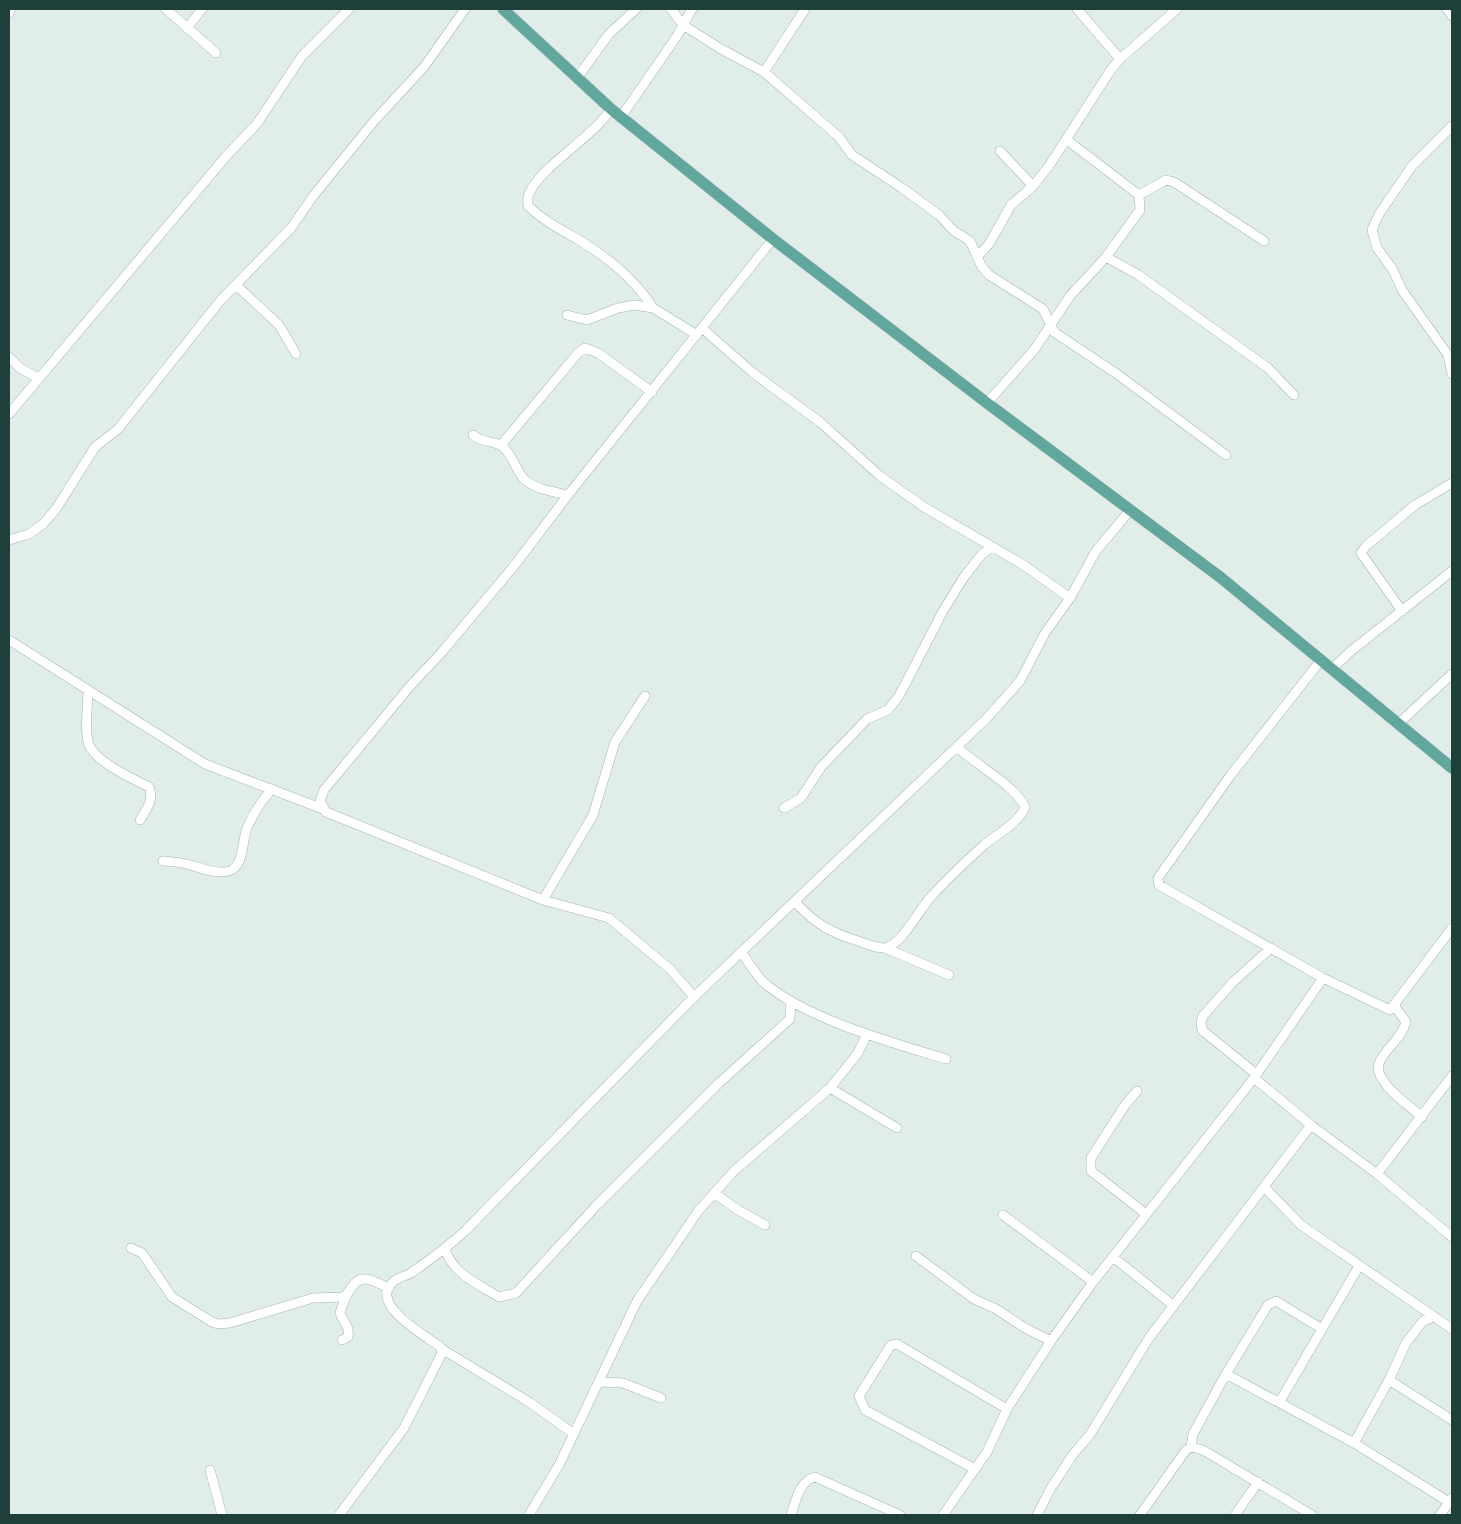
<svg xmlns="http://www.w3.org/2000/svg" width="1461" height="1524" viewBox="0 0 1461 1524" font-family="'Noto Sans',sans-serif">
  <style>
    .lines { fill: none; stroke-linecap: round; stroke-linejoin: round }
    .minor-casing { stroke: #a3b5b1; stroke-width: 10 }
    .major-casing { stroke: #c0c9c8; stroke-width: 12 }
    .minor { stroke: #fff; stroke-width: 9 }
    .major { stroke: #61a79e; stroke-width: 11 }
  </style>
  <rect width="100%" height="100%" fill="#e1ede9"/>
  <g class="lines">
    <defs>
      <path id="minor" d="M166 9 216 53
        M671 9 683 25 721 49 764 72 839 137 852 155 902 188 939 215 954 231 970 241 982 267 989 275 1043 309 1054 332 1117 374 1226 455
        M1077 9 1120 59
        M1447 9 1452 16
        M9 13 11 9
        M187 28 202 9
        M764 72 805 9
        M577 78 609 34 636 9
        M611 109C592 138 540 167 529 194 527 197 528 202 528 206 544 221 560 229 579 240 607 257 636 281 653 308
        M621 117 677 36 692 9
        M1452 126 1412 166 1379 214 1372 230 1377 248 1393 270 1402 290 1448 355 1452 374
        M1000 151 1033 186
        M1139 195 1166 180 1174 182 1264 241
        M978 256 989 244 1011 205 1033 186 1049 166 1110 71 1120 59 1177 9
        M1106 257 1137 274 1268 368 1294 395
        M236 285 279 325 296 354
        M567 315 587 320 618 308 635 305 653 308 697 335
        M702 328 753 373 820 422 880 476 924 507 1022 564 1070 598
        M9 357 20 368 38 378
        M987 403 1034 350 1070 296 1106 257 1140 210 1139 195 1067 140
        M9 414 228 154 256 125 302 56 349 9
        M473 435C481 443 493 440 502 446 513 455 515 469 524 479 534 489 555 492 568 495
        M501 445 578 353 585 348 598 353 652 392
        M9 540 29 534 43 524 56 509 95 447 118 429 220 301 291 228 314 195 375 120 424 67 465 9
        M1402 611 1361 553 1366 546 1415 505 1452 483
        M9 640 205 764 323 809
        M1321 660 1230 776 1158 878 1159 885 1323 978 1390 1010 1452 928
        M1332 669 1351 651 1452 571
        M88 690C88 705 84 731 89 745 96 762 133 779 149 787 154 800 147 809 140 820
        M645 696 615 742 593 815 543 900 609 918 670 969 694 997
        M1398 724 1452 674
        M784 808 801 798 821 767 867 719 888 710 899 696 943 611 964 577 982 554 992 547
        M163 861C172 862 181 862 190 865 201 868 212 873 224 872 245 871 241 843 247 828 253 814 262 800 272 789
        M543 900 326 812 320 801 324 790 411 685 442 652 514 566 568 495 773 239
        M795 902C816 924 829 932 858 941 866 944 875 948 884 948 901 946 918 912 929 899 946 880 965 862 983 846 998 833 1016 825 1025 808 1018 787 974 764 957 747
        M885 948 949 975
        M742 953C750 964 757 978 768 986 811 1020 893 1043 946 1059
        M1394 1005 1406 1022C1402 1038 1387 1047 1380 1061 1370 1080 1410 1106 1422 1117
        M1256 1074 1202 1030 1201 1022 1203 1016 1233 982 1271 948
        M1254 1078 1311 1125 1377 1174 1452 1237
        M830 1088 897 1128
        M1137 1091 1125 1105 1091 1158V1171L1146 1214
        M1377 1174 1452 1076
        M1264 1187 1301 1225 1452 1329
        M714 1193 738 1210 765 1225
        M1003 1215 1093 1282
        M131 1248 142 1253 172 1297 212 1322 218 1324 230 1323 313 1298 344 1297 349 1292
        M445 1249C453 1274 478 1284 499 1297L516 1293 596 1206 718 1084 790 1019 791 1001
        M916 1256 974 1299 996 1309 1025 1328 1051 1341
        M1113 1257 1174 1306
        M342 1340 348 1337C350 1325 343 1323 340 1313 343 1303 352 1277 366 1279 373 1280 382 1285 389 1288
        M442 1349 529 1402 574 1434
        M1226 1374 1268 1305 1276 1301 1322 1329
        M1389 1380 1452 1420
        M599 1382 623 1383 661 1398
        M1280 1401 1359 1266
        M1354 1443 1389 1380 1406 1343 1423 1321 1434 1317
        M1191 1447 1193 1434 1226 1374 1354 1443 1449 1502
        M975 1469 865 1410 859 1396 891 1345 897 1344 1007 1409
        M210 1470 222 1515
        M339 1515 404 1428 441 1355 442 1349 438 1345C424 1335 367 1303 394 1281 399 1277 406 1276 411 1273 431 1259 449 1246 466 1230L694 997 986 719 1020 681 1045 633 1070 598 1096 551 1131 509
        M529 1515 559 1465 637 1301 699 1210 735 1170 830 1088 858 1053 867 1034
        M791 1515C796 1501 799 1481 815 1477L900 1515
        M943 1515 987 1452 1007 1409 1051 1341 1093 1282 1254 1078 1323 978
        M1037 1515 1051 1488 1074 1453 1089 1436 1149 1338 1311 1125
        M1140 1515 1186 1450 1191 1447 1203 1450 1312 1515
        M1235 1515 1258 1482
        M1440 1515 1452 1498"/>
      <path id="major" d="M503 9 611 109 773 239 987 403 1220 577 1452 768"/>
    </defs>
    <use href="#minor" class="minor-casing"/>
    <use href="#major" class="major-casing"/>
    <use href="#minor" class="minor"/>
    <use href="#major" class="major"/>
  </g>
  <rect width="1461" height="1524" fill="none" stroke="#1f3f3b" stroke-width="20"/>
</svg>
